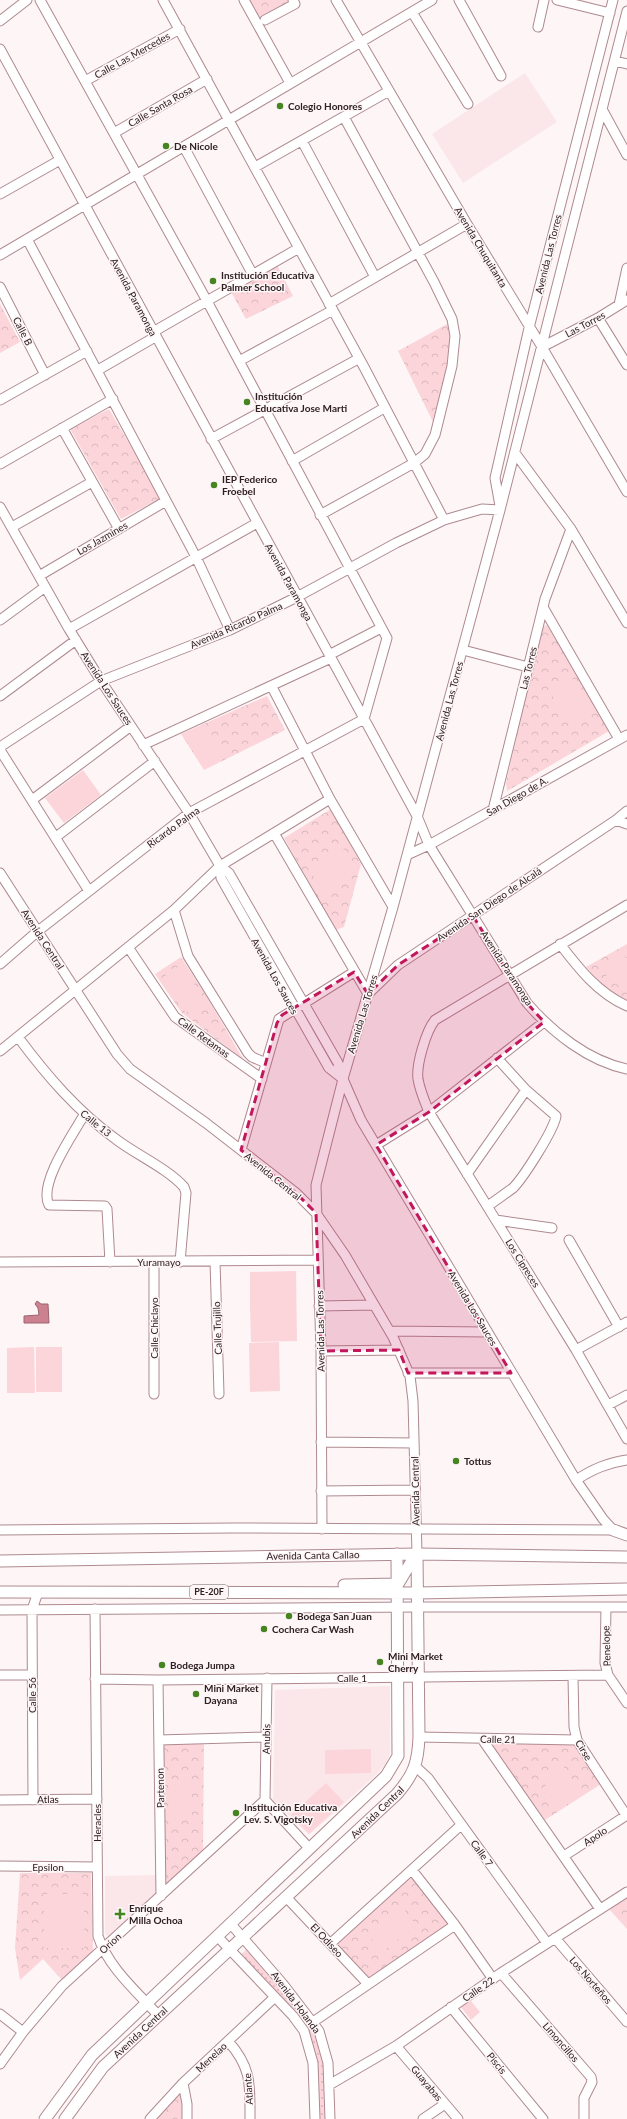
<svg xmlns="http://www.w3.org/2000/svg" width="627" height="2119" viewBox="0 0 627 2119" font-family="Lato,sans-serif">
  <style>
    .built { fill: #fbe7ea }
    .grass { fill: url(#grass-dots) }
    .park { fill: url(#park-crowns) }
    .pitch { fill: #fcd5db }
    .water { fill: #cb8190; stroke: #9c646f }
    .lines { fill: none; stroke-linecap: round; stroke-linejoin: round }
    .minor-casing { stroke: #ae8a90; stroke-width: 11 }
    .major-casing { stroke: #ae8a90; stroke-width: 13 }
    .minor { stroke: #fff; stroke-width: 9 }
    .major { stroke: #fff; stroke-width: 11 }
    .marked { fill: #c2185b; fill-opacity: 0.2; stroke: #c2185b; stroke-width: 3; stroke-dasharray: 8 5; stroke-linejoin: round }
    .poi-dot { fill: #468321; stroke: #fdf5f6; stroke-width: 1.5 }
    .labels { text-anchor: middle; stroke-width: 3; stroke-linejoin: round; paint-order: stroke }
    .shield { fill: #fdf5f6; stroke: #6d6062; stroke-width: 1 }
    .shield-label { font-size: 9px; font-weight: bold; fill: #2f2023 }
    .street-label { font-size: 10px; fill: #2f2023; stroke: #fdf5f6 }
    .poi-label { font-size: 10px; font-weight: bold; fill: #2f2023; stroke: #fdf5f6; text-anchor: start }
  </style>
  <defs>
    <pattern id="grass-dots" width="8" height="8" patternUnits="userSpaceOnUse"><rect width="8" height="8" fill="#fcd5db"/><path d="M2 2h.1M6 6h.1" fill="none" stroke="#d8b7bc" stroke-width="1.8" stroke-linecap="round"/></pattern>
    <pattern id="park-crowns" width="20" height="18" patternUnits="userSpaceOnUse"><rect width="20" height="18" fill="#fcd5db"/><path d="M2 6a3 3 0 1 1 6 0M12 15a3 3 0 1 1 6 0" fill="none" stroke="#d8b7bc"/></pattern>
  </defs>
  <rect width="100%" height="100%" fill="#fdf5f6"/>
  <path class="built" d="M525 73 557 122 463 183 432 134Z
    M390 1686V1754L386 1763 376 1775 309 1835 273 1800 275 1690Z
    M157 1875V1894L109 1938 105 1934V1876Z"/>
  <path class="grass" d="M246 1950 311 2025 324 2065 325 2119H316L307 2029 242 1954Z"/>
  <path class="park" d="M246 0H289L290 3 258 20Z
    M277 265 293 296 246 319 230 290Z
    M0 304 20 342 0 353Z
    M449 323C457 357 443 391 434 424L398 351Z
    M109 409 161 498 121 519 70 429Z
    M547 625 609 731 507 791 506 783 542 627Z
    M267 696 285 730 204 770 181 734Z
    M331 809 361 864 344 927 336 930 284 838Z
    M627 944V1002L615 997 586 967Z
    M181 957 207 997 243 1059 182 1013 155 974Z
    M163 1742H204L203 1851 164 1888Z
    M490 1744H576L601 1784 545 1820Z
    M20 1873H91L93 1952 62 1980 43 1959 20 1980 15 1948Z
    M411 1876 449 1924 368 1978 335 1942Z
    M627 1897V1929L609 1909Z
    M183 2094 185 2119H152L173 2096Z"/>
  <path class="pitch" d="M572 678 591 711 569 724 550 691Z
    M204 724 225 755 205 768 184 738Z
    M83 770 101 795 64 823 45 798Z
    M344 849 358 871 324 893 310 870Z
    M618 953 627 958V990L605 978Z
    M181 965 205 1000 186 1013 162 978Z
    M296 1271 297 1341 251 1342 250 1307H265H250V1272Z
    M279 1342 280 1391 250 1392 249 1343Z
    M34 1347 35 1393H7V1348Z
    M36 1347H62V1392H36Z
    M371 1749V1773L325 1774V1750Z
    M562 1764 580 1796 559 1809 541 1777Z
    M326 1783 344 1802 309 1834 291 1815Z
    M169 1784H192V1820L169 1821Z
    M44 1894H84V1948H44Z
    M402 1907 416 1925 382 1952 368 1934Z
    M469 1999 480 2012 471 2020 460 2006Z"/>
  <path class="water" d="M37 1301 41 1304H48L49 1323H24V1316L39 1315 38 1308 35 1304Z"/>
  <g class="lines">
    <defs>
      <path id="minor" d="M163 0 364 367 444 520
        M244 0 290 83
        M336 0 467 224 542 347 627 492
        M459 0 501 76
        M557 0 610 13
        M412 12 468 104
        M265 20 295 4 293 0
        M0 21 27 0
        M538 27 544 0
        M0 49 417 816 429 845 527 1003C552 1032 588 1061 627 1069
        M615 61 627 64
        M85 81 180 29
        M603 111 627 155
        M114 133 207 79
        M302 141 375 277
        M184 147 253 275
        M255 167 389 91
        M0 194 60 160
        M27 239 196 557 230 630
        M0 255 432 0
        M0 287 45 375
        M329 304 467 224
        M619 305 627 268
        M598 318 627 365
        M153 332 299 248
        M542 347 598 318 627 300
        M239 361 333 310
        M98 370 155 337
        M0 400 87 351
        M62 428 119 529
        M211 439 358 359
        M515 453 571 529 627 623
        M292 461 384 408
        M0 464 113 399
        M500 506 495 478 529 328 613 0
        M0 507 69 629 101 681 189 813 220 866 229 873 338 1063 343 1079 361 1120 576 1480 603 1519 613 1530
        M320 515 414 463 425 454 435 435 452 366 455 336 452 319 434 282 344 117
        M12 527 92 482
        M39 576 166 501
        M543 607 619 739
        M0 620 45 587
        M69 629 257 523
        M463 650 528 667
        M329 655 381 628
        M272 687 330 799 393 907
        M0 696 76 640
        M143 745 331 658
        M0 747 101 681 230 630 297 597 396 543 444 520 482 509 500 510
        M0 750 89 891
        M32 800 131 726
        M493 810 545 599 571 529
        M616 820 627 811
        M274 833 368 994
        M56 837 155 761
        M407 855 429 845 627 735
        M220 866 221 878 329 1068 343 1079
        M0 873 117 1054 130 1069 206 1123 295 1192 316 1213 345 1255 393 1337 410 1376 413 1401 417 1554
        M627 905 435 1020C426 1031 416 1065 418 1079 420 1091 425 1102 429 1112L576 1350 627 1439
        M174 910 188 956 248 1053 252 1057 266 1063
        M560 944C579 969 598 993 627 1006
        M128 947 175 1017 262 1079
        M0 964 38 931 189 813 364 719 387 638 207 301 40 0
        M370 992 398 965 616 820 627 824
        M18 1037C47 1076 77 1111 117 1140 137 1155 168 1169 184 1187L186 1193 180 1262
        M0 1051 174 910 220 866 330 799
        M84 1115C73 1134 38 1184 49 1205L105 1206 107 1209 110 1262
        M376 1145 429 1112 544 1022
        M241 1150 279 1019 354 972
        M467 1174 526 1090
        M488 1206C496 1200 505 1194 513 1188 523 1178 554 1130 556 1116L526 1090 497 1058
        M496 1220 552 1228
        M569 1240 619 1327
        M215 1261 219 1394
        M0 1262 318 1260
        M154 1262V1394
        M319 1306 374 1305
        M390 1331 487 1332
        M576 1350 627 1322
        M321 1351 399 1350
        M408 1373H511
        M608 1405 627 1395
        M321 1442 414 1443
        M576 1480C593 1469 607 1463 627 1460
        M321 1491 415 1490
        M322 1529 321 1351 316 1185 343 1079 393 907 500 510 627 11
        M0 1530 234 1528 616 1530
        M606 1607 605 1663 608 1675 627 1703
        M95 1609 98 1936C108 1967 136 1991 158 2015
        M0 1610 417 1607H627
        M0 1675H32
        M573 1676 574 1727 577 1740 626 1815
        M95 1679 158 1680 608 1675
        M158 1680 161 1896
        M419 1737 577 1740
        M482 1739 600 1909
        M159 1740 266 1737
        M415 1766 428 1778 547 1943
        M0 1800 97 1799
        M33 1800 32 1610 38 1592
        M265 1800 267 1678
        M265 1800 309 1848
        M564 1856 627 1815
        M0 1866 97 1867
        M412 1870 455 1925 493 1979
        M286 1897 368 1984
        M230 1923 283 1984 319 2031 328 2063 330 2119
        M217 1936 293 2016 304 2031 313 2063 315 2119
        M555 1938 627 2022
        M331 1943 461 1825
        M501 1973 591 2077 592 2082 584 2098V2119
        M451 2007 543 2119
        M0 2014 23 2032
        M313 2022 455 1925
        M228 2041C252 2068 250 2085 250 2119
        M396 2046 458 2119
        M0 2064 23 2032 62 1986 265 1800
        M183 2083 187 2104V2119
        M329 2085 396 2046 501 1973 627 1892
        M150 2119 183 2083 275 1997
        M423 2119 445 2104"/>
      <path id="major" d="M613 1530 627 1535
        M0 1561 417 1554 627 1557
        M344 1585 398 1584 416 1554
        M0 1592 417 1593 627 1589
        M45 2119 92 2055 386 1776 398 1756 397 1554
        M65 2119 103 2067 397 1794C414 1774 418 1763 419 1737L417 1554"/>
    </defs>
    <use href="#minor" class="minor-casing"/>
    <use href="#major" class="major-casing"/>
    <use href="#minor" class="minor"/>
    <use href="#major" class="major"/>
  </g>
  <path class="marked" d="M473 916 527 1003 544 1022 429 1112 376 1145 511 1373H408L399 1350 321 1351 316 1213 295 1192 241 1150 277 1023 282 1015 354 972 368 994 398 965Z"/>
  <g class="poi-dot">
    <circle cx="280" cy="106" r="4"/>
    <circle cx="166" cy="146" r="4"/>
    <circle cx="213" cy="281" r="4"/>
    <circle cx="247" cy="402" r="4"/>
    <circle cx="214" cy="485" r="4"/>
    <circle cx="456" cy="1461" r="4"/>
    <circle cx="289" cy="1616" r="4"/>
    <circle cx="264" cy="1629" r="4"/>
    <circle cx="380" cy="1662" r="4"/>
    <circle cx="162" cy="1665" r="4"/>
    <circle cx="196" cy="1694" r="4"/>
    <circle cx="236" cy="1813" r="4"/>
    <path d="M118 1908h4v4h4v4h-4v4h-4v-4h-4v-4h4z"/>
  </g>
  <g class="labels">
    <rect class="shield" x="190" y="1585" width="38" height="14" rx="3"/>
    <g class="shield-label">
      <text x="209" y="1595">PE-20F</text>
    </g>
    <g class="street-label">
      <text transform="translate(132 55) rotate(-29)" y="4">Calle Las Mercedes</text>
      <text transform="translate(160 106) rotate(-30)" y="4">Calle Santa Rosa</text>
      <text transform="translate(481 247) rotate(59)" y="4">Avenida Chuquitanta</text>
      <text transform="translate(548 254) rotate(-76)" y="4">Avenida Las Torres</text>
      <text transform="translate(134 297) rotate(62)" y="4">Avenida Paramonga</text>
      <text transform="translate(585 324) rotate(-28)" y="4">Las Torres</text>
      <text transform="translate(23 331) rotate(63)" y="4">Calle B</text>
      <text transform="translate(102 538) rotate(-30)" y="4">Los Jazmines</text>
      <text transform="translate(289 582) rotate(61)" y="4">Avenida Paramonga</text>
      <text transform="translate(236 625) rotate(-24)" y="4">Avenida Ricardo Palma</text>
      <text transform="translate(528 668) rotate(-76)" y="4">Las Torres</text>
      <text transform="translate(107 688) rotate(57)" y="4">Avenida Los Sauces</text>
      <text transform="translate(449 701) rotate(-75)" y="4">Avenida Las Torres</text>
      <text transform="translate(517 796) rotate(-30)" y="4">San Diego de A.</text>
      <text transform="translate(173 827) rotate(-36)" y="4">Ricardo Palma</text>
      <text transform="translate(489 904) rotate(-34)" y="4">Avenida San Diego de Alcalá</text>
      <text transform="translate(43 939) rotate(57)" y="4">Avenida Central</text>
      <text transform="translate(507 968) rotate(57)" y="4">Avenida Paramonga</text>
      <text transform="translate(275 976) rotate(61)" y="4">Avenida Los Sauces</text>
      <text transform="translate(362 1014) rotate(-73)" y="4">Avenida Las Torres</text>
      <text transform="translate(204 1037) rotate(36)" y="4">Calle Retamas</text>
      <text transform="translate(96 1123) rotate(39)" y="4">Calle 13</text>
      <text transform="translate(273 1176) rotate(39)" y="4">Avenida Central</text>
      <text x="159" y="1266">Yuramayo</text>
      <text transform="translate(523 1263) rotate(58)" y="4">Los Cipreces</text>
      <text transform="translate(473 1308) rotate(59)" y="4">Avenida Los Sauces</text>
      <text transform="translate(154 1328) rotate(-90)" y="4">Calle Chiclayo</text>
      <text transform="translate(217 1328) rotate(-92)" y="4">Calle Trujillo</text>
      <text transform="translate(320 1331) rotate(-91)" y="4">Avenida Las Torres</text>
      <text transform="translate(415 1491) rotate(-91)" y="4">Avenida Central</text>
      <text transform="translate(313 1555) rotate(-1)" y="4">Avenida Canta Callao</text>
      <text transform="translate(606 1646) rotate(-92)" y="4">Penelope</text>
      <text x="352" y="1682">Calle 1</text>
      <text transform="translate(32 1695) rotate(-90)" y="4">Calle 56</text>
      <text transform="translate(266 1739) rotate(-89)" y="4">Anubis</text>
      <text transform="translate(498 1739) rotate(1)" y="4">Calle 21</text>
      <text transform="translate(584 1750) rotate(59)" y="4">Cirse</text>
      <text transform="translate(160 1788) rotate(-91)" y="4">Partenon</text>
      <text transform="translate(48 1799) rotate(-1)" y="4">Atlas</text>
      <text transform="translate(377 1812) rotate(-44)" y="4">Avenida Central</text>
      <text transform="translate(97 1823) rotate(-90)" y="4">Heracles</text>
      <text transform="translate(595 1836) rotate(-33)" y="4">Apolo</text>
      <text transform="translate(482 1853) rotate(54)" y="4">Calle 7</text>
      <text x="48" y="1871">Epsilon</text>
      <text transform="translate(327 1940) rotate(47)" y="4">El Odiseo</text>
      <text transform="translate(110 1943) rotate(-42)" y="4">Orion</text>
      <text transform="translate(591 1980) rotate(49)" y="4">Los Norteños</text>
      <text transform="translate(478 1989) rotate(-34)" y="4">Calle 22</text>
      <text transform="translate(296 2002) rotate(53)" y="4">Avenida Holanda</text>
      <text transform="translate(140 2032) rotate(-43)" y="4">Avenida Central</text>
      <text transform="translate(561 2042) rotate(49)" y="4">Limoncillos</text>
      <text transform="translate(211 2057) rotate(-43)" y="4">Menelao</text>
      <text transform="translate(497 2063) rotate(51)" y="4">Piscis</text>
      <text transform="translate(427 2083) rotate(50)" y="4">Guayabas</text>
      <text transform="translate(248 2089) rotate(-94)" y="4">Atlante</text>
    </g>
    <g class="poi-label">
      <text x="288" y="110">Colegio Honores</text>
      <text x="174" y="150">De Nicole</text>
      <text x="221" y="279">Institución Educativa<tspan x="221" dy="12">Palmer School</tspan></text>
      <text x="255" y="400">Institución<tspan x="255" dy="12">Educativa Jose Marti</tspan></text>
      <text x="222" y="483">IEP Federico<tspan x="222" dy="12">Froebel</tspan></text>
      <text x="464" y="1465">Tottus</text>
      <text x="297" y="1620">Bodega San Juan</text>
      <text x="272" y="1633">Cochera Car Wash</text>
      <text x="388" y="1660">Mini Market<tspan x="388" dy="12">Cherry</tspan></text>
      <text x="170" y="1669">Bodega Jumpa</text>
      <text x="204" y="1692">Mini Market<tspan x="204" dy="12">Dayana</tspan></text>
      <text x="244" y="1811">Institución Educativa<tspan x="244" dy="12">Lev. S. Vigotsky</tspan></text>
      <text x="129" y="1912">Enrique<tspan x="129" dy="12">Milla Ochoa</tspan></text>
    </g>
  </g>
</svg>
